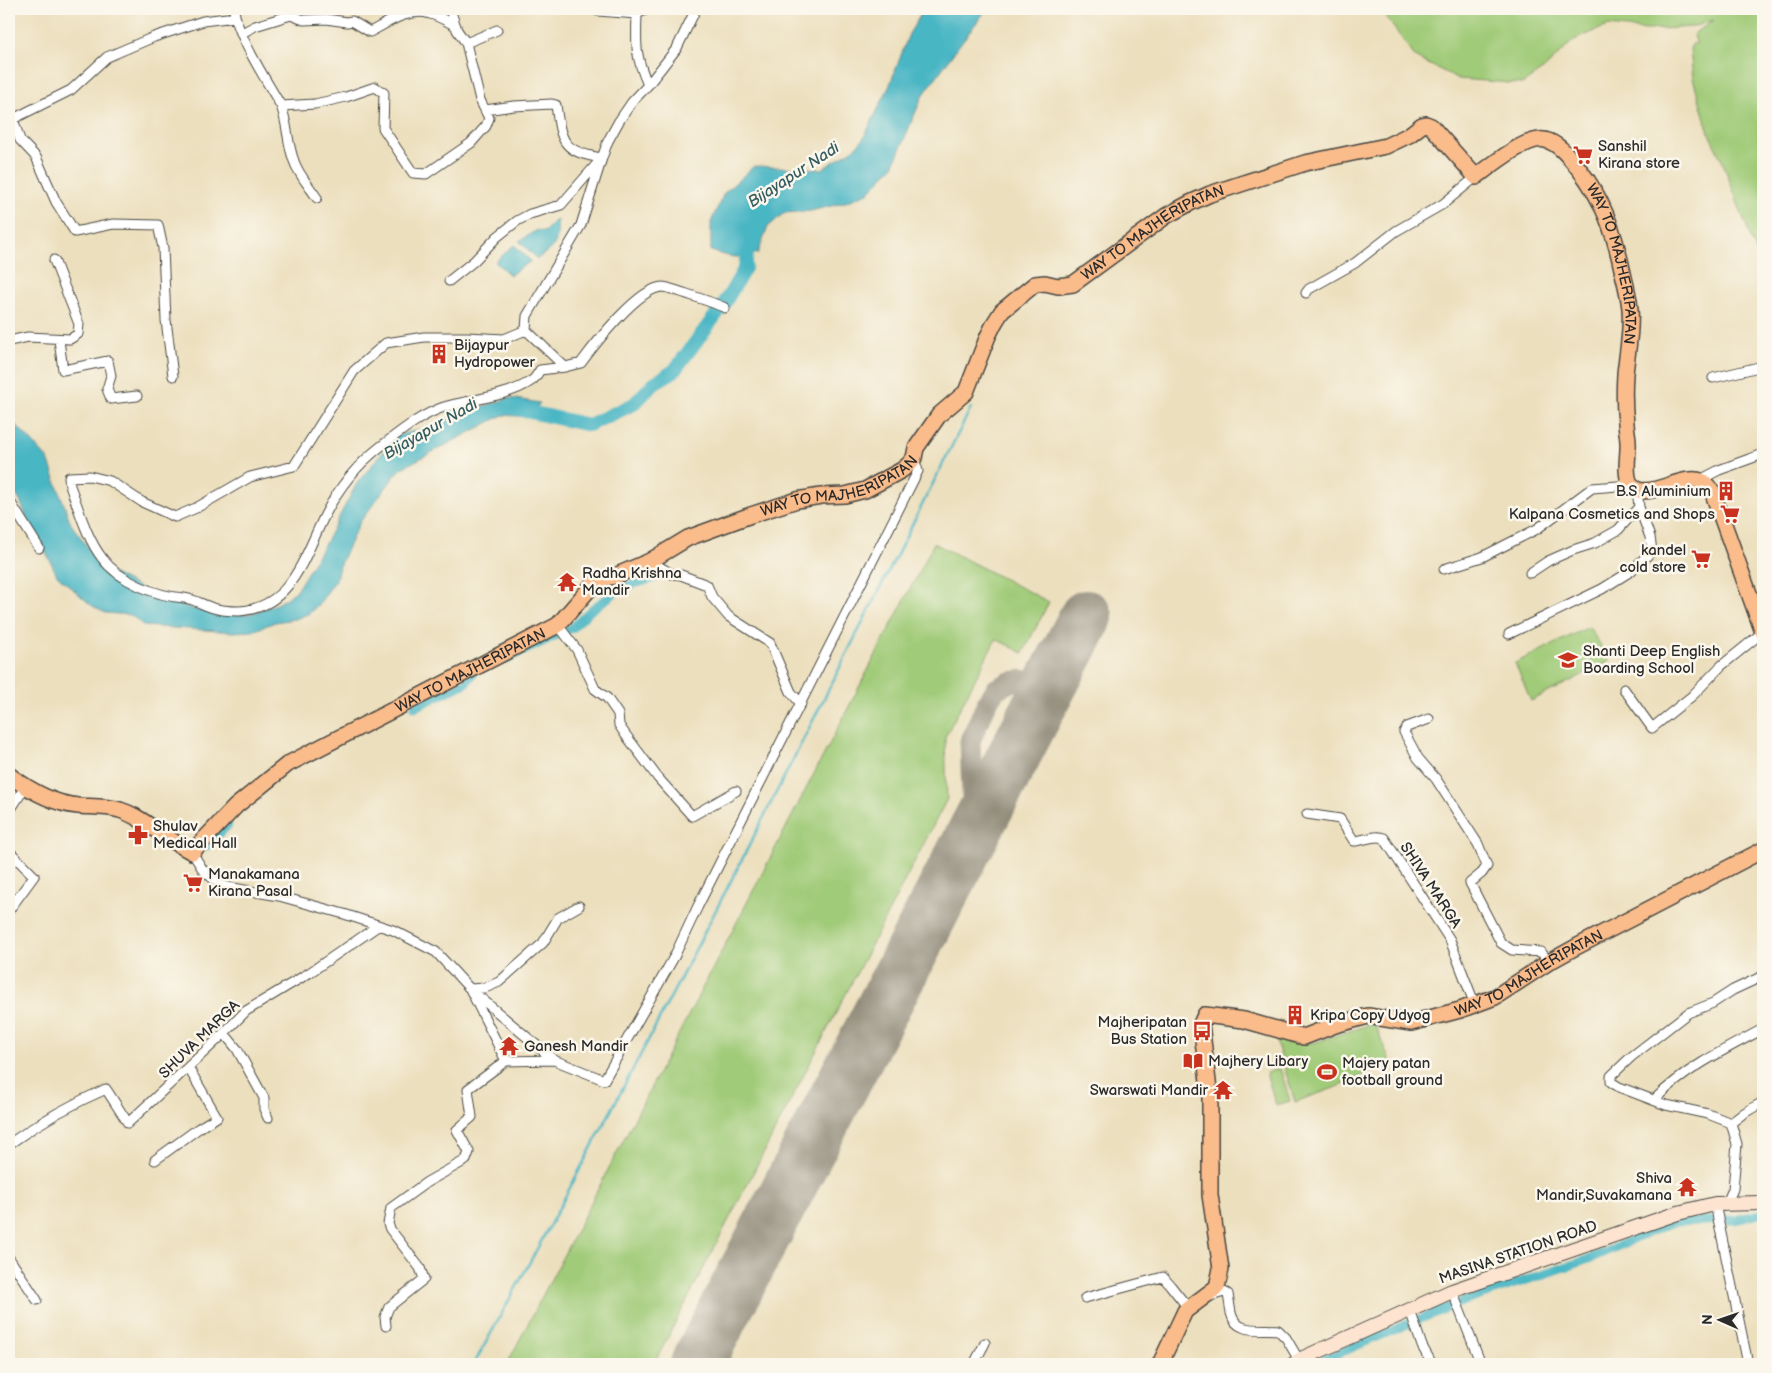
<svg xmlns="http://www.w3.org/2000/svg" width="1772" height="1373" viewBox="0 0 1772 1373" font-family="'Balsamiq Sans',sans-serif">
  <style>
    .green { fill: #a0cb78; stroke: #667b52 }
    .water { fill: #48b6c4; stroke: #3a7078 }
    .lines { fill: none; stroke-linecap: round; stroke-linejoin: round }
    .stream { stroke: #48b6c4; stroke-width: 2.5 }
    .canal { stroke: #48b6c4; stroke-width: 9 }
    .river { stroke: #48b6c4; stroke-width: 14 }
    .taxiway { stroke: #8c8574; stroke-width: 21 }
    .runway { stroke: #8c8574; stroke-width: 54 }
    .street-casing { stroke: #484641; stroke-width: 11 }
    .secondary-casing { stroke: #484641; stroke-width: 16 }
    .primary-casing { stroke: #484641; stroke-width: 18 }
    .street { stroke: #fff; stroke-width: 9 }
    .secondary { stroke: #fde4d1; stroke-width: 14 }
    .primary { stroke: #fabc8b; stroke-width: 15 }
    .labels { text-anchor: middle; stroke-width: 5; stroke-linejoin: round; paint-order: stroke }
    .poi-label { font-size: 15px; fill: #2b2b2b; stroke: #fbf7ec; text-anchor: start }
    .street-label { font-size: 15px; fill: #2b2b2b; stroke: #fbf7ec }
    .water-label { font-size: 16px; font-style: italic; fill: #355c61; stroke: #fbf7ec }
  </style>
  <rect width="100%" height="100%" fill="#fbf7ec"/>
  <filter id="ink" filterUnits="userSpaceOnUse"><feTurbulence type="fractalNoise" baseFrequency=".02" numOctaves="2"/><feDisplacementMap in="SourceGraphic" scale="10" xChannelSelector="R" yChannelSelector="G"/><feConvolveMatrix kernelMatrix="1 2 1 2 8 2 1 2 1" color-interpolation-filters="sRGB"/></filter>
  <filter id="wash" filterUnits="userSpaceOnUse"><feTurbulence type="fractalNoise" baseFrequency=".0096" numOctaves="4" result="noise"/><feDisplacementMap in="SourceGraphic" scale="20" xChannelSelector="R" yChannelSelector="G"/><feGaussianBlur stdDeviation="1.12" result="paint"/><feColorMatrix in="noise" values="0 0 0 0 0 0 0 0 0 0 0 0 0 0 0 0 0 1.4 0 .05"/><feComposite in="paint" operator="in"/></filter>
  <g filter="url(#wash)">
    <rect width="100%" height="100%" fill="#ecdfbd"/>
    <path class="green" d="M1380 9H1763V271L1723 163 1710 136 1693 78 1690 49 1692 44 1697 43 1693 34 1714 20 1692 27 1647 30 1607 26 1574 40 1544 69 1522 84 1459 79 1416 58Z
      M934 543 1049 602 1023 653 996 639 945 737 947 799 654 1364H507Z
      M1589 627 1610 661 1531 701 1515 663Z
      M1374 1023 1390 1061 1348 1083 1295 1102 1276 1041 1290 1038 1313 1043Z
      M1280 1068 1290 1101 1276 1105 1266 1073Z"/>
    <path class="water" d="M924 9H987L960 44 922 97 893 166 868 193 843 203 811 211 784 213 768 227 758 253C739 260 730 257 711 251V222L724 193 754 166 822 169 854 149 863 139 889 87 909 34Z
      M557 219C558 244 558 244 537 259L519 241 537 230 544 232Z
      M514 245 531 261 510 275 495 262Z
      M509 398 540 403 529 417 503 415 400 469 360 522 339 566 336 580 318 605 308 614 295 619 275 622 253 631 233 632 144 626 131 615 105 613 91 605 57 575 43 546 31 528 20 501 9 484V420L18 427 48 459 71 524 92 553 110 572 154 595 193 609 212 613 238 615 250 614 279 603 296 591 327 540 357 483 396 436 422 429 446 419Z"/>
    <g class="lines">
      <path class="stream" d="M474 1364C648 1050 809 729 971 408"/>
      <path class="canal" d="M505 660 572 628 592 609 623 587 655 578
        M415 707 466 683 474 673
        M207 846 228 825
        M1459 1303 1589 1259 1673 1222 1735 1220 1763 1213
        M1420 1319 1455 1305
        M1313 1364 1408 1324"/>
      <path class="river" d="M516 409 589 425 634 404 654 383 674 371 724 304 745 268 749 239"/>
      <path class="taxiway" d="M964 852 971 833 973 819 970 741 988 701 996 689 1010 682 1022 680 1035 684 1042 689 1050 706V719L1043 732 1024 745 1011 760"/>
      <path class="runway" d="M697 1364 1086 617"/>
    </g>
  </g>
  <g filter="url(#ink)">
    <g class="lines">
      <defs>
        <path id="street" d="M234 9C236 34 268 83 281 106L315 104 346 97 375 87 384 93 383 128 413 173 426 174 471 143 486 126 489 118 480 100 466 43 457 30 450 9
          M595 9 598 11 637 14 648 9
          M637 14C636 45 635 56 648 85
          M242 33 255 26 291 15 304 20 326 19 347 22 352 21 370 32C387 23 410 7 430 14 439 16 448 22 456 26
          M466 43 497 30
          M281 106C288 124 287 143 294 161 298 174 310 187 317 198
          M485 110 514 106 552 104 556 105C561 141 562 152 602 158L581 225 527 316 526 330 565 367 581 363C595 344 639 287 663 287 668 287 720 305 725 308
          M10 116 13 119 71 90 107 57 154 37 203 21 235 17
          M13 119 20 140 36 157 56 202 75 232 113 224 158 225 163 248 166 320 173 376
          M449 281 474 261 497 237 517 221 530 214 561 205 602 158 608 141 619 121 632 102 648 85 677 48 696 9
          M1306 293 1309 289 1355 263 1396 231 1443 204 1476 177
          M526 330 504 339 467 337H424L386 343 354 371 294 466 250 477 196 508 175 517 142 502 110 481 90 476 69 477 70 486C79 509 86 537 102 558 119 581 156 596 184 598 194 599 203 605 213 608 220 610 231 611 239 611 293 608 305 553 326 513 339 487 357 465 380 447 400 432 420 415 444 407 469 400 510 396 531 381 535 379 538 373 540 370L565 367
          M59 340 63 370 108 361 111 376 107 389 111 399 137 396
          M9 341 28 337 70 339 78 334 79 324 54 260
          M1713 378 1763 366
          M1700 480 1719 470 1763 454
          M9 500 39 548
          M650 561 672 574 681 575 707 585 712 597 728 616 770 643 791 692 801 704
          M1444 569 1482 557 1537 529 1592 488 1631 485
          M1530 573 1548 561 1573 550 1595 543 1618 530 1639 507
          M558 625 577 650 595 689 607 698 618 714 619 725 625 734 658 778 692 816 736 791
          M1509 634 1602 589 1631 571 1652 551 1650 537 1639 507 1637 489
          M1624 689 1652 728 1692 696 1721 666 1763 632
          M1429 719 1407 727 1404 732 1418 758 1436 779 1478 844 1487 866 1482 873 1470 883 1501 943 1512 950 1541 952 1549 962
          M9 812 25 787
          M1307 814 1340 819 1354 841C1364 841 1374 834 1384 838L1450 940 1475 1005
          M9 851 34 876 9 910
          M192 852 203 870 222 886 279 896 344 914 393 930 436 952 470 989 506 1061 554 1060 604 1080 674 957 698 906 918 471 914 458
          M224 1033 237 1049 264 1098V1109L268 1118
          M554 1060 470 989 485 988 499 982 543 943 558 918 579 906
          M1654 1100C1685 1069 1725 1049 1763 1029
          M1731 1123 1744 1113 1763 1102
          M9 1144C40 1122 71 1104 106 1089L128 1123 216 1041 246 1011 309 973 378 926
          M155 1160 199 1128 217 1117 188 1067
          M1727 1203 1733 1189 1737 1144 1731 1123 1708 1114 1666 1105 1619 1087 1611 1082V1076L1631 1057 1688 1013 1713 1003 1733 990 1763 976
          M1715 1204 1748 1364
          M9 1258 37 1300
          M1452 1291 1481 1364
          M1211 1296 1224 1292 1228 1294C1229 1300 1230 1307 1231 1313 1236 1335 1261 1328 1278 1330L1286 1338 1299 1360
          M1085 1298 1163 1277 1170 1285 1189 1309
          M1410 1310 1422 1346 1432 1364
          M386 1326 385 1317 389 1307 424 1279 420 1268 390 1229 388 1224 391 1208 427 1182 466 1160 469 1152 457 1130 472 1117 468 1089 506 1061
          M974 1364 985 1343
          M1762 1364H1763"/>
        <path id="secondary" d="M1294 1364 1299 1360 1452 1291 1678 1213 1715 1204 1763 1203"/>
        <g id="primary">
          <path id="s1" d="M9 775C28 789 53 804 78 806 92 807 105 806 120 810 136 815 145 823 159 832 170 840 181 846 192 852L236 806 288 764 558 625 597 580 615 576 650 561 688 538 751 515 797 500 821 496 845 495 865 490 902 470 908 465 914 458 916 448 939 415 966 392 988 336 995 322 1002 311 1035 284 1045 283 1058 286 1073 284 1166 216 1190 203 1210 194 1305 163 1386 146 1409 135 1422 125 1426 124 1431 126 1476 177C1490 166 1527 136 1545 140 1559 143 1570 158 1579 169 1603 199 1614 232 1622 269 1625 282 1629 296 1630 309 1632 331 1627 352 1625 374 1624 390 1624 407 1626 423 1626 429 1628 435 1628 442 1629 454 1624 472 1630 483 1642 505 1682 473 1701 481 1706 483 1709 488 1712 491L1763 632"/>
          <path id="s2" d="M1160 1364 1185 1311 1217 1287 1221 1269 1210 1195V1098L1201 1024 1205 1015 1244 1020 1304 1037 1335 1025 1368 1016 1411 1023 1460 1010 1495 997 1549 962 1576 947 1763 850"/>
        </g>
      </defs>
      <use href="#street" class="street-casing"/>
      <use href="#secondary" class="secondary-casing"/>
      <use href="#primary" class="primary-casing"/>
      <use href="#street" class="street"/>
      <use href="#secondary" class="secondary"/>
      <use href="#primary" class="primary"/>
    </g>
  </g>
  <defs>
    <symbol id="supermarket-bare" viewBox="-9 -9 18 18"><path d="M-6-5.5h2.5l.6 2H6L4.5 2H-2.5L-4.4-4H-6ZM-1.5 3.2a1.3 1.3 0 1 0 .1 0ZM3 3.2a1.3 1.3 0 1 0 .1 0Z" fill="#c8321e" stroke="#fbf7ec" stroke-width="2.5" paint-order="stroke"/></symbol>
    <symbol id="building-bare" viewBox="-9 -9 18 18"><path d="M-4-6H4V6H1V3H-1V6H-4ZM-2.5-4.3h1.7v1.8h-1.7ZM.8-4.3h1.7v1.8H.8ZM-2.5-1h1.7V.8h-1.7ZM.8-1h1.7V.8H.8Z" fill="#c8321e" stroke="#fbf7ec" stroke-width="2.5" paint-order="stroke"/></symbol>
    <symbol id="temple-bare" viewBox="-9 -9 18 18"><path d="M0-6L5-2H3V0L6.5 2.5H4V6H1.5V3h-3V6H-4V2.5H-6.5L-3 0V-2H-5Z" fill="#c8321e" stroke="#fbf7ec" stroke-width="2.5" paint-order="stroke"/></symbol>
    <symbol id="school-bare" viewBox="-9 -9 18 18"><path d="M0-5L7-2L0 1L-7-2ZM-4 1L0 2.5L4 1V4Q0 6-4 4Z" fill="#c8321e" stroke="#fbf7ec" stroke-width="2.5" paint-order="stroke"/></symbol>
    <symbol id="pharmacy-bare" viewBox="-9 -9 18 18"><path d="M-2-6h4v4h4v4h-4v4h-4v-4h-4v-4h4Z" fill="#c8321e" stroke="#fbf7ec" stroke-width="2.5" paint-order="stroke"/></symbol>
    <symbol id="bus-bare" viewBox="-9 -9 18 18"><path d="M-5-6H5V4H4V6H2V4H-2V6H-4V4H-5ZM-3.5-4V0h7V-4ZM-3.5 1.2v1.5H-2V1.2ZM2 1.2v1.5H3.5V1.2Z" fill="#c8321e" stroke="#fbf7ec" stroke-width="2.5" paint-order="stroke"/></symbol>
    <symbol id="library-bare" viewBox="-9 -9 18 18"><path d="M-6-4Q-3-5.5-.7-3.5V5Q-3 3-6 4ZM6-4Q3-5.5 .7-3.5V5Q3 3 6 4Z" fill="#c8321e" stroke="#fbf7ec" stroke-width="2.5" paint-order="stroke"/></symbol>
    <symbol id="stadium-bare" viewBox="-9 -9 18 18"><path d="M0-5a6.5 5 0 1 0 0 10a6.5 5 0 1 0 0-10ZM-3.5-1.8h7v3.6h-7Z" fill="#c8321e" stroke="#fbf7ec" stroke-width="2.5" paint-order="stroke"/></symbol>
  </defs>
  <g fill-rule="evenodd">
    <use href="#supermarket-bare" x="1569" y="141" width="28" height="28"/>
    <use href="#building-bare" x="425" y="340" width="28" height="28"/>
    <use href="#building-bare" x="1712" y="477" width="28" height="28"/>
    <use href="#supermarket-bare" x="1716" y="500" width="28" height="28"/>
    <use href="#supermarket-bare" x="1687" y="545" width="28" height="28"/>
    <use href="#temple-bare" x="553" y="568" width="28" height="28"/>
    <use href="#school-bare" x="1554" y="646" width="28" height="28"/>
    <use href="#pharmacy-bare" x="124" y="821" width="28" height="28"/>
    <use href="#supermarket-bare" x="179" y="869" width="28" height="28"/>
    <use href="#building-bare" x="1281" y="1001" width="28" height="28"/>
    <use href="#bus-bare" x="1188" y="1017" width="28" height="28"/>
    <use href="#temple-bare" x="495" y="1032" width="28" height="28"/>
    <use href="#library-bare" x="1179" y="1047" width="28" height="28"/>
    <use href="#stadium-bare" x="1313" y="1058" width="28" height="28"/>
    <use href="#temple-bare" x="1209" y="1076" width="28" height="28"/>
    <use href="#temple-bare" x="1673" y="1173" width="28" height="28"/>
  </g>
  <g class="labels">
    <g class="poi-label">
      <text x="1598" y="151">Sanshil<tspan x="1598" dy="17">Kirana store</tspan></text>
      <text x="454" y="350">Bijaypur<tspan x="454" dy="17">Hydropower</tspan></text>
      <text x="1711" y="496" text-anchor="end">B.S Aluminium</text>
      <text x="1715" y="519" text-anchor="end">Kalpana Cosmetics and Shops</text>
      <text x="1686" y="555" text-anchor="end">kandel<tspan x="1686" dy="17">cold store</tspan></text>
      <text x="582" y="578">Radha Krishna<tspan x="582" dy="17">Mandir</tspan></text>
      <text x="1583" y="656">Shanti Deep English<tspan x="1583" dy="17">Boarding School</tspan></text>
      <text x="153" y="831">Shulav<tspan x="153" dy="17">Medical Hall</tspan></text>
      <text x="208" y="879">Manakamana<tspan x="208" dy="17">Kirana Pasal</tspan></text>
      <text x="1310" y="1020">Kripa Copy Udyog</text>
      <text x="1187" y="1027" text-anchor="end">Majheripatan<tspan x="1187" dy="17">Bus Station</tspan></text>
      <text x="524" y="1051">Ganesh Mandir</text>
      <text x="1208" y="1066">Majhery Libary</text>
      <text x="1342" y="1068">Majery patan<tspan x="1342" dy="17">football ground</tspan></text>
      <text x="1208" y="1095" text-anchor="end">Swarswati Mandir</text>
      <text x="1672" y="1183" text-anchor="end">Shiva<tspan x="1672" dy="17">Mandir,Suvakamana</tspan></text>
    </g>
    <g class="street-label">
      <text dy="5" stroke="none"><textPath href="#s1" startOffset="1392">WAY TO MAJHERIPATAN</textPath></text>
      <text dy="5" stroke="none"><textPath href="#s1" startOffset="1991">WAY TO MAJHERIPATAN</textPath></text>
      <text dy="5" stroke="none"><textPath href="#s1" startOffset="958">WAY TO MAJHERIPATAN</textPath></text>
      <text dy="5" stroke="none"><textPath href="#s1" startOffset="538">WAY TO MAJHERIPATAN</textPath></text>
      <text transform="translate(1431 885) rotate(57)" y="5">SHIVA MARGA</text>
      <text dy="5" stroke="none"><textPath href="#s2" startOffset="715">WAY TO MAJHERIPATAN</textPath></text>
      <text transform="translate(199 1039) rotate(-44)" y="5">SHUVA MARGA</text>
      <text transform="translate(1518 1252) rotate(-19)" y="5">MASINA STATION ROAD</text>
    </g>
    <g class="water-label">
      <text transform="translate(793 174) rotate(-33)" y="6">Bijayapur Nadi</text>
      <text transform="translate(430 428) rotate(-30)" y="6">Bijayapur Nadi</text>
    </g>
  </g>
  <rect width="1772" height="1373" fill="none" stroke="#fbf7ec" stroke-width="30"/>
  <g transform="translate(1720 1320) rotate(272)" stroke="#fbf7ec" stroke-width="4" paint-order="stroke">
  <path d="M0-4L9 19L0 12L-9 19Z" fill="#2b2b2b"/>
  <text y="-8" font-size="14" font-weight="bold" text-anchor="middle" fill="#2b2b2b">N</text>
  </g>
</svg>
